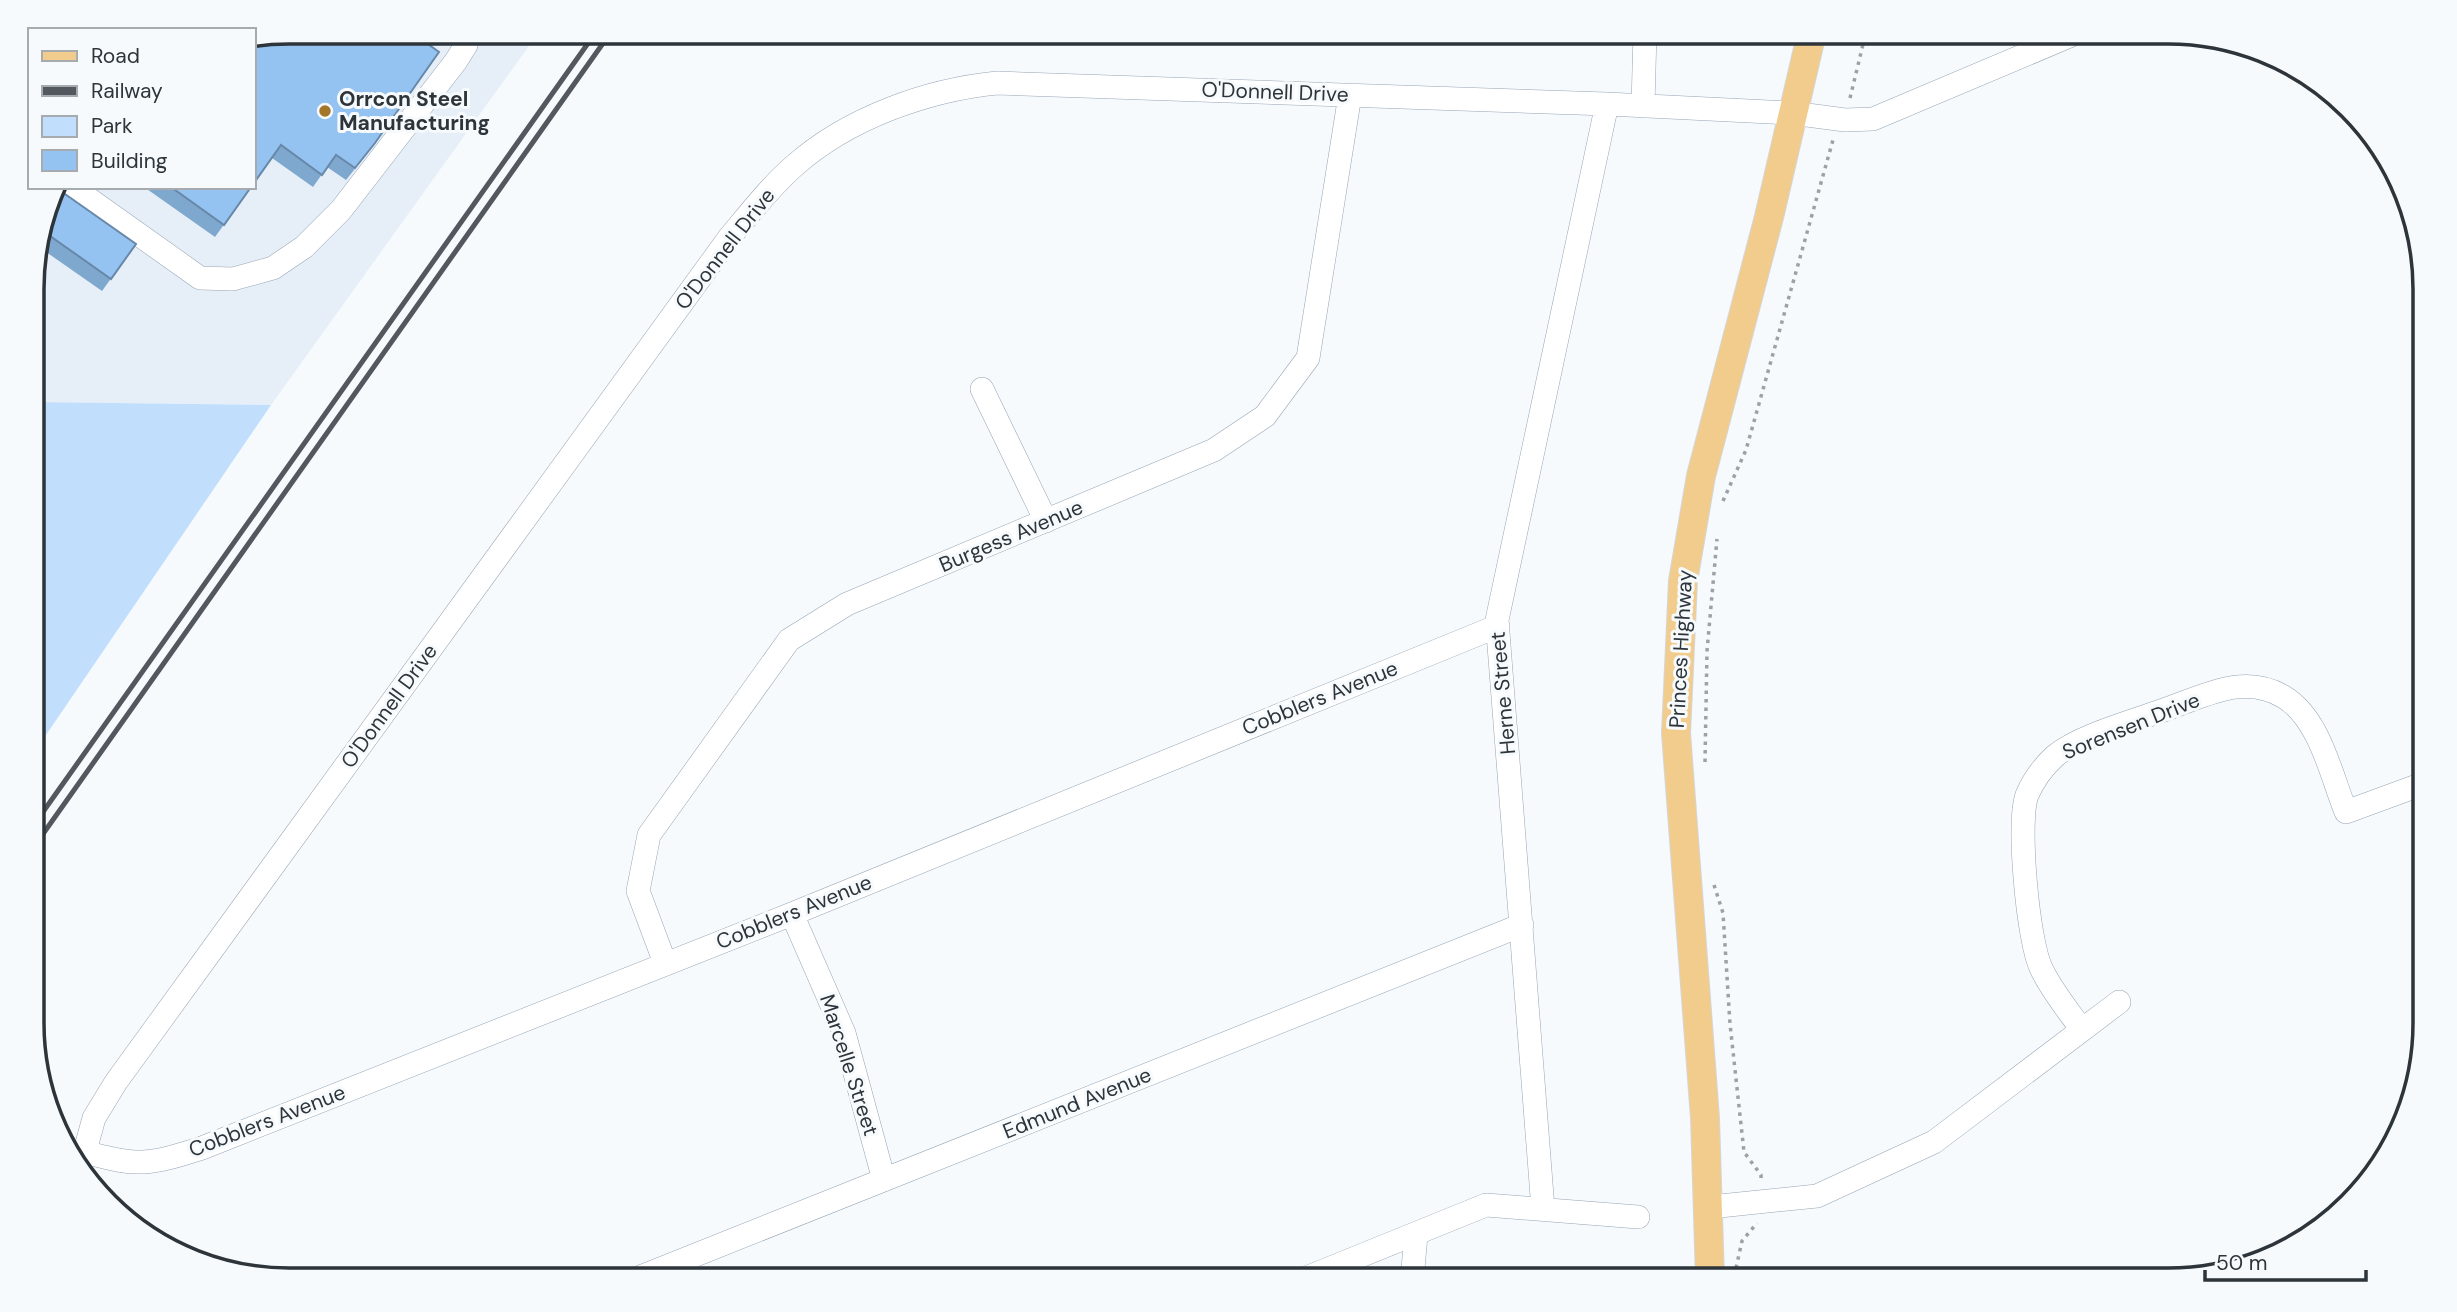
<svg xmlns="http://www.w3.org/2000/svg" width="2457" height="1312" viewBox="0 0 2457 1312" font-family="'DM Sans',sans-serif">
  <style>
    .built { fill: #e6eff8 }
    .green { fill: #c1dffd }
    .lines { fill: none; stroke-linecap: round; stroke-linejoin: round }
    .minor-casing { stroke: #96a5b5; stroke-width: 24 }
    .major-casing { stroke: #d5d6d8; stroke-width: 30 }
    .path { stroke: #9ca1a6; stroke-width: 3.5; stroke-dasharray: 3.5 5; stroke-linecap: butt }
    .minor { stroke: #fff; stroke-width: 23 }
    .major { stroke: #f1cc8c; stroke-width: 28 }
    .rail { stroke: #52585e; stroke-width: 5 }
    .wall { fill: #7fa8cf }
    .building { fill: #94c3f1; stroke: #6888a9; stroke-width: 2 }
    .poi-dot { fill: #a47628; stroke: #f6fafd; stroke-width: 2.5 }
    .labels { text-anchor: middle; stroke-width: 6; stroke-linejoin: round; paint-order: stroke }
    .street-label { font-size: 21px; fill: #2d343a; stroke: #f6fafd }
    .poi-label { font-size: 21px; font-weight: bold; fill: #2d343a; stroke: #f6fafd; text-anchor: start }
    .rim { fill: none; stroke: #2d343a; stroke-width: 3.5 }
  </style>
  <rect width="100%" height="100%" fill="#f6fafd"/>
  <path class="built" d="M289 32H539L271 405 32 402V271L55 187H254V38Z"/>
  <path class="green" d="M32 402 271 405 33 754Z"/>
  <g class="lines">
    <defs>
      <path id="minor" d="M1643 106 1645 32
        M72 187 200 278 233 279 273 268 304 247 341 210 456 61 466 45 469 32
        M982 389 1046 521
        M792 914 844 1033 884 1180
        M665 963 638 891 649 835 789 640 847 604 1214 450 1265 416 1308 358 1350 95
        M2082 1030C2068 1010 2051 990 2041 968 2028 941 2017 823 2027 795 2033 781 2044 766 2055 756 2079 735 2141 719 2172 707 2209 694 2246 674 2284 697 2320 719 2331 775 2346 812L2425 783
        M85 1152C138 1167 149 1165 202 1148L792 914 1498 626
        M80 1169 94 1118 116 1082 729 238C750 213 770 187 794 166 848 118 927 90 997 83L1607 104 1792 113 1845 120 1873 119 2079 32
        M1710 1207 1817 1196 1934 1142 2119 1002
        M1543 1209 1497 620 1607 104
        M633 1280 1522 925
        M1301 1280 1486 1205 1638 1217
        M1412 1280 1416 1235"/>
      <path id="major" d="M1710 1280 1705 1118 1676 733 1683 581 1701 476 1769 217 1812 32"/>
    </defs>
    <use href="#minor" class="minor-casing"/>
    <use href="#major" class="major-casing"/>
    <path class="path" d="M1850 98 1866 32
      M1723 501 1746 450 1833 140
      M1705 762 1707 651 1717 539
      M1714 885 1723 913 1730 1024 1744 1152 1761 1175V1181
      M1736 1268 1742 1241 1757 1223"/>
    <use href="#minor" class="minor"/>
    <use href="#major" class="major"/>
    <path class="rail" d="M33 826 596 32
      M33 848 611 32"/>
  </g>
  <path class="wall" d="M254 38 421 39 366 155 346 180 327 167 313 187 272 158Z
    M55 187 136 244 102 291 39 247Z
    M144 187H251L215 237Z"/>
  <path class="building" d="M289 32H426L421 39 439 52 375 143 355 168 336 155 322 175 281 145 254 183V38Z
    M55 187 136 244 111 279 43 231Z
    M171 187H251L224 225Z"/>
  <circle class="poi-dot" cx="325" cy="111" r="7"/>
  <g class="labels">
    <g class="street-label">
      <text transform="translate(1275 92) rotate(2)" y="7">O'Donnell Drive</text>
      <text transform="translate(725 249) rotate(-52)" y="7">O'Donnell Drive</text>
      <text transform="translate(1011 536) rotate(-23)" y="7">Burgess Avenue</text>
      <text transform="translate(1681 649) rotate(-87)" y="7">Princes Highway</text>
      <text transform="translate(1503 693) rotate(-95)" y="7">Herne Street</text>
      <text transform="translate(1320 698) rotate(-22)" y="7">Cobblers Avenue</text>
      <text transform="translate(389 706) rotate(-54)" y="7">O'Donnell Drive</text>
      <text transform="translate(2131 726) rotate(-22)" y="7">Sorensen Drive</text>
      <text transform="translate(794 912) rotate(-22)" y="7">Cobblers Avenue</text>
      <text transform="translate(849 1065) rotate(72)" y="7">Marcelle Street</text>
      <text transform="translate(1077 1103) rotate(-22)" y="7">Edmund Avenue</text>
      <text transform="translate(267 1121) rotate(-21)" y="7">Cobblers Avenue</text>
    </g>
    <g class="poi-label">
      <text x="339" y="106">Orrcon Steel<tspan x="339" dy="24">Manufacturing</tspan></text>
    </g>
  </g>
  <path d="M0 0H2457V1312H0ZM289 44H2168A245 245 0 0 1 2413 289V1023A245 245 0 0 1 2168 1268H289A245 245 0 0 1 44 1023V289A245 245 0 0 1 289 44Z" fill="#f6fafd" fill-rule="evenodd"/>
  <path class="rim" d="M289 44H2168A245 245 0 0 1 2413 289V1023A245 245 0 0 1 2168 1268H289A245 245 0 0 1 44 1023V289A245 245 0 0 1 289 44Z"/>
  <rect x="28" y="28" width="228" height="161" fill="#f6fafd" stroke="#a6abaf" stroke-width="2"/>
  <rect x="42" y="51" width="35" height="10" fill="#f1cc8c" stroke="#a6abaf" stroke-width="2"/>
  <text x="91" y="63" font-size="21" fill="#2d343a">Road</text>
  <rect x="42" y="86" width="35" height="10" fill="#52585e" stroke="#a6abaf" stroke-width="2"/>
  <text x="91" y="98" font-size="21" fill="#2d343a">Railway</text>
  <rect x="42" y="116" width="35" height="21" fill="#c1dffd" stroke="#a6abaf" stroke-width="2"/>
  <text x="91" y="133" font-size="21" fill="#2d343a">Park</text>
  <rect x="42" y="150" width="35" height="21" fill="#94c3f1" stroke="#a6abaf" stroke-width="2"/>
  <text x="91" y="168" font-size="21" fill="#2d343a">Building</text>
  <path d="M2205 1270v10h161v-10" fill="none" stroke="#2d343a" stroke-width="3.5"/>
  <text x="2216" y="1270" font-size="21" fill="#2d343a" stroke="#f6fafd" stroke-width="5" paint-order="stroke">50 m</text>
</svg>
